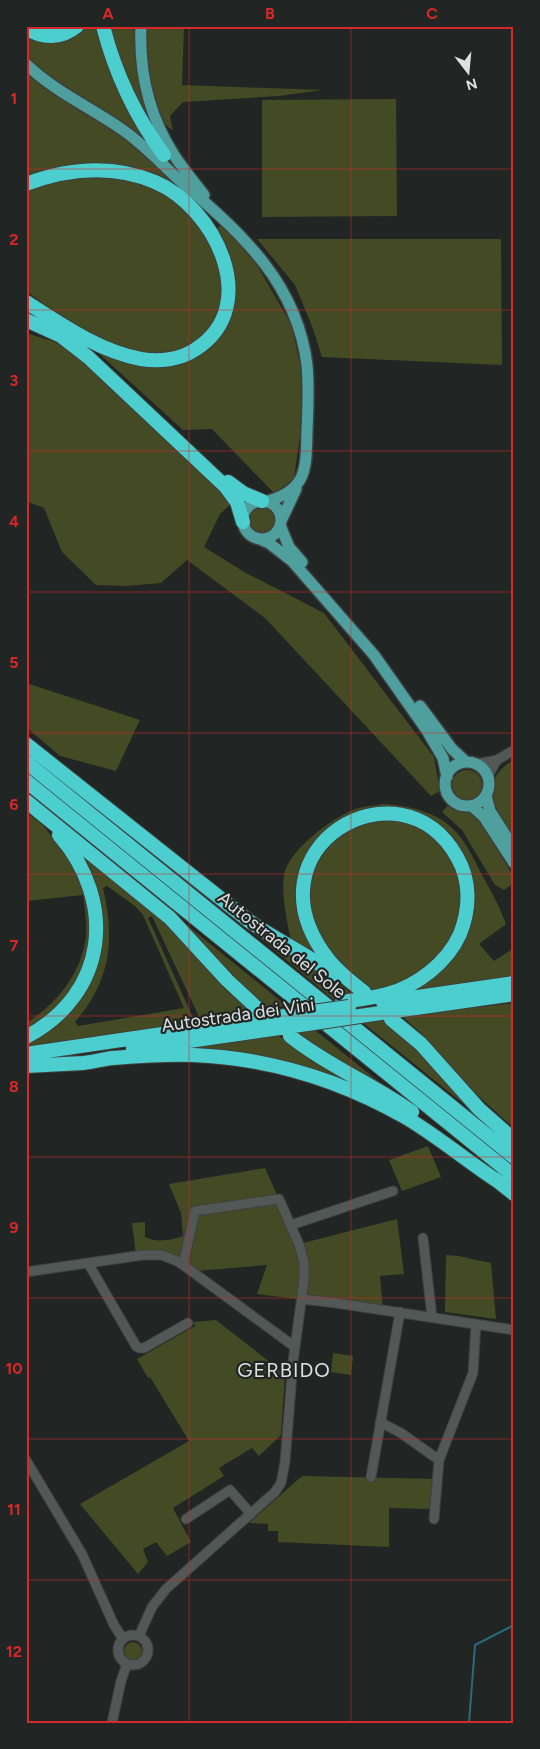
<svg xmlns="http://www.w3.org/2000/svg" width="540" height="1749" viewBox="0 0 540 1749" font-family="Figtree,sans-serif">
  <style>
    .green { fill: #444a23; fill-rule: evenodd }
    .lines { fill: none; stroke-linecap: round; stroke-linejoin: round }
    .stream { stroke: #2b697c; stroke-width: 2 }
    .minor-casing { stroke: #3e4140; stroke-width: 11 }
    .major-casing { stroke: #3e4140; stroke-width: 14 }
    .highway-casing { stroke: #3e4140; stroke-width: 16 }
    .minor { stroke: #525855; stroke-width: 9 }
    .major { stroke: #4f9f9e; stroke-width: 11 }
    .highway { stroke: #4dcece; stroke-width: 14 }
    .highway-bridge-casing { stroke: #3e4140; stroke-width: 16; stroke-linecap: butt }
    .highway-bridge { stroke: #4dcece; stroke-width: 14 }
    .grid { fill: none; stroke: #d62828; stroke-width: 1; stroke-opacity: 0.55 }
    .labels { text-anchor: middle; stroke-width: 4.5; stroke-linejoin: round; paint-order: stroke }
    .street-label { font-size: 18px; fill: #dee1e0; stroke: #212624 }
    .quarter-label { font-size: 20px; letter-spacing: 1px; fill: #dee1e0; stroke: #212624 }
    .neatline { fill: none; stroke: #d62828; stroke-width: 2 }
    .grid-label { font-size: 16px; text-anchor: middle; font-weight: bold; fill: #d62828 }
  </style>
  <rect width="100%" height="100%" fill="#212624"/>
  <path class="green" d="M83 26H97L152 148 31 65 26 59V33Z
    M109 26H138L163 146 130 90Z
    M144 26H184L182 85 322 90 279 96 183 102 170 116 173 131 160 120 146 69Z
    M26 69 120 133 147 155 185 197 132 169 26 181Z
    M396 99 397 216 262 217V100Z
    M95 173 156 186 200 222 224 268 219 319 191 350 148 358 81 331 26 291V188Z
    M221 225 239 242 254 260 291 324 301 368V428L294 479 274 493 212 429 183 430 95 350 172 363 229 313 214 231Z
    M257 239H501L502 365 322 357 313 329 295 285Z
    M26 333 52 341 71 349 218 487 231 504 220 514 204 547 246 573 324 613 434 757 440 791 431 796 265 618 187 560 161 583 126 586 96 585 62 552 44 508 26 501Z
    M249 520a14 14 0 1 1 28 0a14 14 0 1 1-28 0Z
    M26 683 140 720 116 771 60 756 26 727Z
    M514 760V837C495 812 477 780 514 760Z
    M452 785a15 15 0 1 1 30 0a15 15 0 1 1-30 0Z
    M382 804C408 805 438 812 456 832 467 844 475 861 482 875 491 891 500 907 506 924L479 944 494 961 514 948V976L424 990 420 989 419 986 442 965 471 883 418 818 340 824 300 885C296 911 303 936 321 957L320 960 291 940C287 923 281 893 284 875 289 849 335 815 359 808 366 806 375 806 382 804Z
    M448 805 459 806 477 816 514 877V883L504 890 495 885 462 830 442 812Z
    M26 812 43 825 81 875 93 923 86 968 60 1007 26 1032V1023C57 1004 81 974 86 937 87 923 85 909 83 895L26 901Z
    M400 820 439 838 463 881 462 915 443 955 406 983 368 992 347 975 311 924 310 872 334 838 359 823Z
    M77 851 162 920 230 994 251 1011 201 1021 152 916 148 918 195 1022 26 1047V1042L51 1024 98 950ZM107 886 135 906 143 915 184 1008 78 1026 75 1022C111 981 115 939 103 888Z
    M172 913 287 1006 264 1009Z
    M255 934 333 978 354 996 334 1000Z
    M514 1003V1128L466 1085 425 1037 402 1016Z
    M386 1019 409 1039 475 1113 362 1022Z
    M315 1030 400 1099 294 1033Z
    M278 1035 311 1061 356 1086 291 1062 256 1055 191 1050V1048Z
    M428 1146 441 1177 402 1191 389 1160Z
    M265 1168 299 1244 397 1219 404 1274 380 1276 383 1310 257 1294 267 1265 197 1271 179 1259 136 1254 132 1223 145 1222V1237C155 1243 173 1240 183 1236L181 1213 169 1184Z
    M446 1255 458 1256 491 1263 496 1319 445 1312Z
    M216 1320 285 1374 281 1435 259 1456 252 1448 219 1468 224 1476 173 1508 191 1542 167 1556 156 1542 143 1549 148 1562 138 1574 80 1504 189 1441 150 1377 148 1378 137 1359 195 1326 193 1322Z
    M333 1353 353 1356 351 1375 331 1372Z
    M302 1476 439 1479 433 1509 389 1508V1547L278 1542V1531H268V1524L249 1523Z
    M124 1651a9 9 0 1 1 18 0a9 9 0 1 1-18 0Z"/>
  <g class="lines">
    <path class="stream" d="M469 1723 475 1645 514 1625"/>
    <defs>
      <path id="minor" d="M476 764 497 760 514 750
        M489 778 490 772 497 760
        M291 1225 393 1191
        M423 1238 432 1317
        M88 1263 136 1346 139 1348H144L188 1323
        M26 1272 143 1255H162L179 1262 295 1347
        M302 1299 336 1303 514 1330
        M380 1422 401 1433 439 1460
        M26 1460 82 1554 114 1625 123 1639
        M371 1477 400 1312
        M186 1519 230 1490 251 1514
        M434 1519 439 1460 473 1373 476 1324
        M118 1650a15 15 0 1 1 30 0a15 15 0 1 1-30 0Z
        M139 1636 152 1607 166 1589 275 1492 281 1483 285 1462 293 1362 304 1280V1263L300 1247 279 1199 195 1211 183 1265
        M112 1723 121 1681 127 1664"/>
      <path id="major" d="M141 26C139 71 149 116 174 155 183 169 194 182 204 195
        M26 64C54 91 88 106 120 128 144 144 163 166 185 185 244 236 297 284 307 365 309 387 308 408 307 430 306 469 308 491 264 502
        M243 520a19 19 0 1 1 38 0a19 19 0 1 1-38 0Z
        M281 521 296 489
        M280 525 289 547 302 562
        M257 538 269 543 292 561 374 655 426 729 443 758 447 777
        M420 706 452 749 466 762
        M445 784a22 22 0 1 1 44 0a22 22 0 1 1-44 0Z
        M486 796 490 811 513 847
        M472 806 484 817 514 863"/>
      <path id="highway" d="M103 26C115 73 135 116 164 155
        M26 28C43 39 61 39 77 26
        M26 184C69 168 112 164 155 182 215 207 263 306 196 349 180 360 159 362 141 359 99 351 62 325 26 302
        M26 320 61 336 88 357 226 487 237 502 243 522
        M228 482 243 493 262 501
        M26 744 249 921C276 940 306 954 334 974
        M26 762 514 1157
        M26 781 514 1176
        M26 801 170 918 227 980 258 1009
        M342 1002C357 1000 372 998 387 994 417 986 447 963 460 934 470 909 471 881 457 857 400 756 242 848 328 959 338 972 351 982 364 992
        M383 1002 514 983
        M360 1016 514 994
        M391 1019 421 1044 479 1109 514 1140
        M290 1036C328 1066 373 1084 412 1112
        M26 1037C108 994 117 902 59 835
        M133 1049 307 1024
        M26 1054 305 1013
        M26 1066C45 1065 64 1064 83 1063 93 1062 103 1059 113 1058 139 1056 167 1054 193 1055 269 1058 340 1080 405 1117 439 1137 469 1163 502 1184
        M495 1179 514 1194"/>
    </defs>
    <use href="#minor" class="minor-casing"/>
    <use href="#major" class="major-casing"/>
    <use href="#highway" class="highway-casing"/>
    <use href="#minor" class="minor"/>
    <use href="#major" class="major"/>
    <use href="#highway" class="highway"/>
    <defs>
      <path id="highway-bridge" d="M305 1013 349 1007
        M307 1024 360 1016"/>
    </defs>
    <use href="#highway-bridge" class="highway-bridge-casing"/>
    <use href="#highway-bridge" class="highway-bridge"/>
  </g>
  <path class="grid" d="M189 26V1723M351 26V1723M26 169H514M26 310H514M26 451H514M26 592H514M26 733H514M26 874H514M26 1016H514M26 1157H514M26 1298H514M26 1439H514M26 1580H514"/>
  <g class="labels">
    <g class="street-label">
      <text transform="translate(282 945) rotate(39)" y="6">Autostrada del Sole</text>
      <text transform="translate(238 1015) rotate(-8)" y="6">Autostrada dei Vini</text>
    </g>
    <g class="quarter-label">
      <text x="284" y="1377">GERBIDO</text>
    </g>
  </g>
  <rect width="540" height="1749" fill="none" stroke="#212624" stroke-width="55"/>
  <g transform="translate(468 72) rotate(164)" stroke="#212624" stroke-width="4" paint-order="stroke">
  <path d="M0-4L9 19L0 12L-9 19Z" fill="#dee1e0"/>
  <text y="-8" font-size="14" font-weight="bold" text-anchor="middle" fill="#dee1e0">N</text>
  </g>
  <rect x="28" y="28" width="484" height="1694" class="neatline"/>
  <g class="grid-label">
    <text x="108" y="19">A</text>
    <text x="270" y="19">B</text>
    <text x="432" y="19">C</text>
    <text x="14" y="104">1</text>
    <text x="14" y="245">2</text>
    <text x="14" y="386">3</text>
    <text x="14" y="527">4</text>
    <text x="14" y="668">5</text>
    <text x="14" y="810">6</text>
    <text x="14" y="951">7</text>
    <text x="14" y="1092">8</text>
    <text x="14" y="1233">9</text>
    <text x="14" y="1374">10</text>
    <text x="14" y="1515">11</text>
    <text x="14" y="1657">12</text>
  </g>
</svg>
